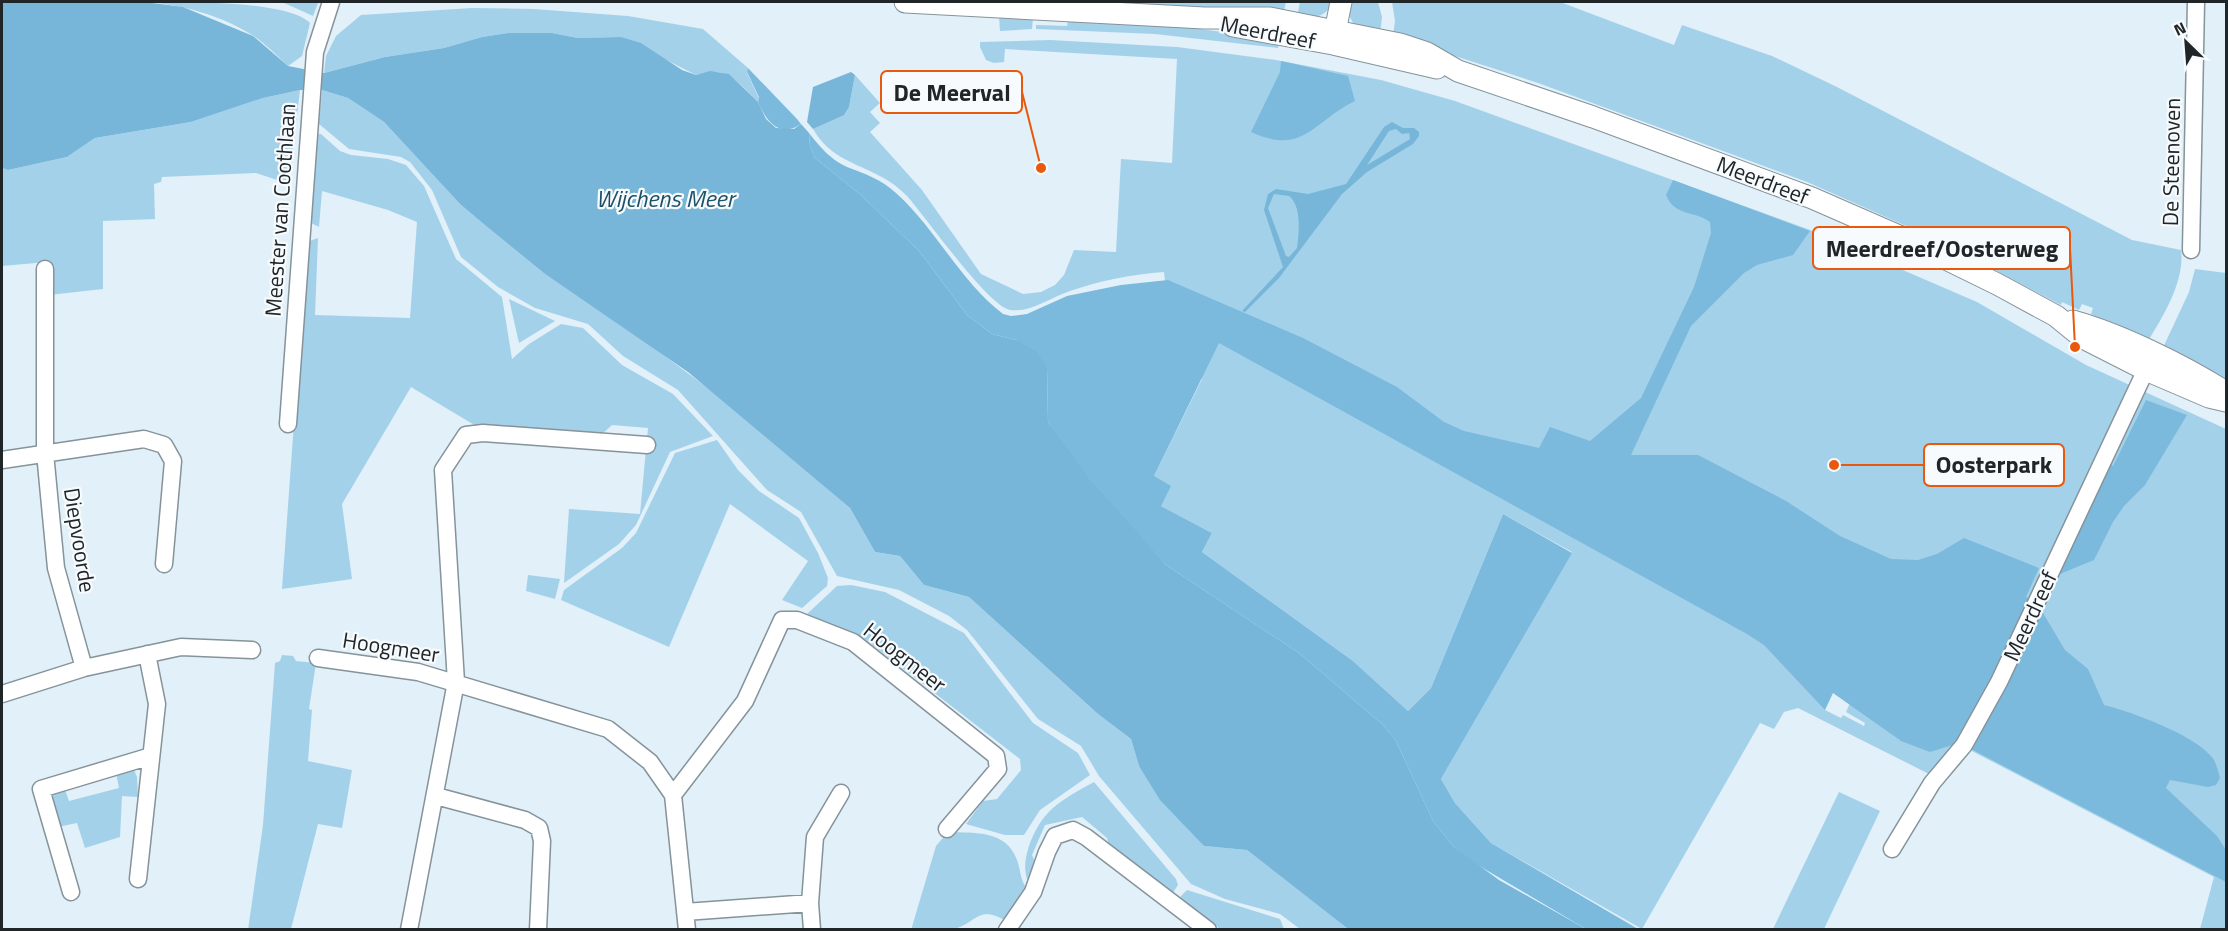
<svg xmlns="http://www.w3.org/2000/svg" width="2228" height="931" viewBox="0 0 2228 931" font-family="'Titillium Web',sans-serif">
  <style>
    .green { fill: #a4d1ea; fill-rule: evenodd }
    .forest { fill: #7bbadc }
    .water { fill: #77b6d8; fill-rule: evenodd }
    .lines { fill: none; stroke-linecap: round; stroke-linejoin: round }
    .minor-casing { stroke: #85939a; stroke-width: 19 }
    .tertiary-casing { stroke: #85939a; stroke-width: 23 }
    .minor { stroke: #fff; stroke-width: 16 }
    .tertiary { stroke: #fff; stroke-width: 21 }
    .labels { text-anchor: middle; stroke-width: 4.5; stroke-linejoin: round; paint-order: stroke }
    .street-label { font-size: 22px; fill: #202528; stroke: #f8fbfd }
    .water-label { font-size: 24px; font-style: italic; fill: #1e5068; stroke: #f8fbfd }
    .leader { fill: none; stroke: #e8590c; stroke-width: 2 }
    .callout-dot { fill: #e8590c; stroke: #f8fbfd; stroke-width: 2 }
    .callout { fill: #f8fbfd; stroke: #e8590c; stroke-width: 2 }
    .callout-label { font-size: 24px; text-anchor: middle; font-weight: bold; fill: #202528 }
  </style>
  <rect width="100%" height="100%" fill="#e1f0f9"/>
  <path class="green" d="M145 2C184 2 287 0 310 23L302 56 288 66C277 56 265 43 252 35 222 16 181 4 145 2Z
    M282 2H318V3L313 16Z
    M1064 2H1286L1283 15Z
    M1300 2H1333C1325 19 1314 17 1297 17Z
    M1348 2H1378L1382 17 1380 34 1353 23 1347 11Z
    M1392 2H1560L1674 45 1682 25 1772 56 1837 87 2132 240 2181 250C2185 280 2164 315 2148 341L2091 314 2093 308 2082 304 2079 310 2062 302 2061 305 1940 241 1807 182 1538 83 1393 36 1395 21Z
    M472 8 534 9 628 16 703 29 748 68 747 73 759 98 758 102C736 81 728 65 696 75L621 37 578 38 552 33H508L482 37 444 48 385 57 324 73 326 56 336 36 361 15Z
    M999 16 1033 18 1032 29 1000 31Z
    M1068 20 1166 25 1280 39 1278 48 1155 34 1036 29V25L1067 26Z
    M1050 40 1177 47 1276 60 1381 80 1455 101 1810 230 1977 302 2086 365 2226 429V929H2200L2214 877 1968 749 1931 775 1798 708 1784 712 1774 729 1760 723 1642 929 1491 843 1455 803 1441 779 1572 552 1503 514 1431 688 1408 711 1353 661 1202 552 1212 533 1161 506 1154 476 1202 379 1169 321 1164 272C1133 274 1099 281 1070 291 1051 297 1031 313 1010 310 988 306 925 216 907 196 877 164 835 168 813 129L844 114 849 107 855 75 880 103 870 112 880 123 870 132 922 190 981 274 1023 294 1041 292 1055 285 1064 275 1074 250 1116 252 1121 159 1172 163 1177 59 1005 49 1004 62 994 63 986 60 980 47V42ZM1830 676 1901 741 1850 703 1846 712 1865 723 1864 726 1843 715 1841 718 1825 710Z
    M300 90 289 184 256 173 162 177 161 182 154 184 155 219 103 221V289L49 295 47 262 2 266V168L8 170 67 157 95 138 191 122 263 98Z
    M322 90 348 98 384 122 460 204 486 226 545 274 650 345 725 401 850 508 875 552 900 556 924 585 969 597 1098 714 1131 739 1139 766 1204 846 1247 850 1348 929H1300L1280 914 1225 899 1191 884 1099 776 1081 746 1038 719 967 630 949 616 899 590 837 576 801 512 767 490 678 390 623 356 588 324 535 308 498 287 461 257 432 190 410 162 401 157 349 149 319 124Z
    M321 134 340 151 351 155 388 159 406 165 424 186 456 259 502 297 512 359 529 344 561 324 583 328 622 365 673 394 713 436 670 452 636 525 619 544 564 583 569 509 640 514 648 428 612 425 601 435 476 426 411 387 342 504 352 579 282 589 307 242 318 238 315 315 410 318 417 222 388 210 322 191 319 227 309 222 314 135Z
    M2195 269 2226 273V380L2161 352 2189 292Z
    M509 299 555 321 519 343Z
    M717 440 738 470 759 491 799 518 818 553 828 578 827 586 802 608 782 600 808 561 730 504 669 647 561 600 564 590 622 548 636 533 675 453Z
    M528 575 560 579 555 599 526 591Z
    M851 585 885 592 964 633 1033 723 1078 753 1090 775 1040 810 1024 835H1005L966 824 983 801 997 799 1021 770 1020 759 866 640 807 614 837 586Z
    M282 655 293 656 296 661 316 663 309 709 312 710 308 761 352 770 342 828 318 824 291 929 248 930 263 825 275 663 280 661Z
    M134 770 137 777 138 797 122 796 120 837 85 848 77 823 58 827 50 797 56 789 64 787 69 801 119 788 116 773Z
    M1094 782 1176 879 1178 885 1172 894 1109 846 1107 838 1082 817 1045 825 1032 855 1037 866 1029 883C1018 865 1033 829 1047 814 1057 802 1079 790 1094 782Z
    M1839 792 1880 811 1824 929H1773Z
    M948 832C976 833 1006 830 1017 860 1021 871 1020 881 1028 890L1004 920C978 905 975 924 954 929 941 931 924 929 911 930L936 846Z
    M1187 890 1280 919 1284 929H1220L1179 898Z"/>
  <path class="forest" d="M1281 61 1348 76 1355 101C1312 122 1304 156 1251 132L1280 72Z
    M748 68 797 119 801 124C779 139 766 120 758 102L759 97 747 72Z
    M809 133C820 147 831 160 847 167 865 174 881 179 896 193 936 229 960 281 1003 314L1011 316 1027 314 1067 296 1121 285 1168 280 1303 338 1397 387 1444 422 1464 431 1539 448 1550 427 1590 441 1641 398 1694 287 1711 233 1710 222C1694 210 1675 217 1666 195L1673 180 1810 231 1793 255 1757 265 1744 273 1691 326 1631 455H1698L1786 501 1840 536 1891 559 1918 560 1937 554 1964 538 2039 568 2026 597 2031 600 1959 743 1930 752 1901 741 1833 693 1825 710 1764 645 1747 634 1219 343 1154 476 1171 486 1161 506 1212 533 1202 552 1353 661 1408 711 1431 688 1503 514 1572 553 1441 779 1455 803 1491 843 1638 929H1586L1471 861 1454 847 1433 821 1395 739 1383 725 1299 653 1166 565 1133 530 1075 462 1048 422 1047 368 1016 340 992 334 967 315 919 251 862 196 815 158 810 146Z
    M2146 400 2187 415 2145 485 2124 506 2113 522 2094 560 2055 576 2107 463 2113 466Z
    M2040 608 2065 650 2088 669 2104 705C2132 712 2192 734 2211 756 2216 761 2218 771 2220 778L2216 785 2208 787 2170 780 2166 788 2217 836 2226 850V882L1969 748Z"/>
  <path class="water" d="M2 2H145L183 7 253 36 288 66 324 73 385 57 444 48 482 37 508 33H552L578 38 621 37 641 43 682 70 696 75 710 71 729 74 758 102 766 119 776 128 794 129 801 124 809 133 810 146 815 158 862 196 919 251 967 315 992 334 1016 340 1037 352 1047 368 1048 422 1089 478 1166 565 1299 653 1383 725 1395 739 1433 821 1454 847 1499 880 1586 929H1348L1247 850 1204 846 1160 800 1139 766 1131 739 1098 714 969 597 924 585 900 556 875 552 850 508 688 372 545 274 486 226 460 204 384 122 348 98 322 90H300L263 98 191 122 95 138 67 157 8 170 2 168Z
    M851 72 855 75 849 107 844 115 813 129 807 122 813 87Z
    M1392 122 1403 128H1414L1419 132V136L1413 144 1367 172 1342 194 1279 278 1245 312 1242 311 1283 267 1264 210 1268 194 1276 189 1308 194 1346 184 1384 127ZM1396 129 1402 134 1409 133 1410 139 1367 165 1389 131ZM1274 194 1289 196C1302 206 1299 233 1297 248L1289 257 1286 256 1268 208Z"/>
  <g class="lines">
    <defs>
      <path id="minor" d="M2191 250 2196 2
        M45 269V453L56 568 84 668
        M288 424 315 52 331 2
        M2 460 144 439 164 445 173 461 164 564
        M318 658 418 672 608 729 650 762 673 795 687 930
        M2 694 84 668 181 647 252 650
        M673 795 745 701 782 620H797L853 642 996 756 998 769 947 829
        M436 796 525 820 539 828 542 841 538 930
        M1892 849 1932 783 1964 745 1999 682 2150 361
        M138 879 157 704 147 654
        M71 892 41 789 151 756
        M685 912 810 903
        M409 930 456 682 443 470 466 435 483 433 647 445
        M812 930 810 903 815 837 841 793
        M1007 930 1033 892 1047 852 1055 836 1073 830 1086 837 1208 930"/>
      <path id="tertiary" d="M905 2 1204 18H1270L1400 44 1427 53 1458 71 1593 117 1812 198 1899 236 1997 284 2056 316 2083 338 2146 370 2209 397 2226 401
        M1233 26 1333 44 1437 68
        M1333 42 1341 2
        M2073 321C2120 334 2183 365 2224 391"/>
    </defs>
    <use href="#minor" class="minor-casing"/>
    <use href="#tertiary" class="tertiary-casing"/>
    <use href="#minor" class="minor"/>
    <use href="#tertiary" class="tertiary"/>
  </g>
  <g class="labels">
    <g class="street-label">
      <text transform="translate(1268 32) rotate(11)" y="8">Meerdreef</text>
      <text transform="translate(2171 162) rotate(-89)" y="8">De Steenoven</text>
      <text transform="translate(1763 180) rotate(21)" y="8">Meerdreef</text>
      <text transform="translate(280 210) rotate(-86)" y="8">Meester van Coothlaan</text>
      <text transform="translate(80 540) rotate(81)" y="8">Diepvoorde</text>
      <text transform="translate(2030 616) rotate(-65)" y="8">Meerdreef</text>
      <text transform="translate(391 647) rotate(9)" y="8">Hoogmeer</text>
      <text transform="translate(905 657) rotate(38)" y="8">Hoogmeer</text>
    </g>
    <g class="water-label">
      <text x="665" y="207">Wijchens Meer</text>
    </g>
  </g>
  <path class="leader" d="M1041 168L1022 92M2075 347L2070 248M1834 465L1924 465"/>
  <g class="callout-dot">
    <circle cx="1041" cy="168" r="6"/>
    <circle cx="2075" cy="347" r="6"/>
    <circle cx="1834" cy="465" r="6"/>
  </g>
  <g class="callout">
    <rect x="881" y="71" width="141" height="42" rx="6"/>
    <rect x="1813" y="227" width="257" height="42" rx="6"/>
    <rect x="1924" y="444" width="140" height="42" rx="6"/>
  </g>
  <g class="callout-label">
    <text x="952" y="101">De Meerval</text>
    <text x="1942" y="257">Meerdreef/Oosterweg</text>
    <text x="1994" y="473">Oosterpark</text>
  </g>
  <rect width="2228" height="931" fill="none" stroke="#202528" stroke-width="6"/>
  <g transform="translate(2186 42) rotate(335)" stroke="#f8fbfd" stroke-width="4.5" paint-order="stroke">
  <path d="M0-4.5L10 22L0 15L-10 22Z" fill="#202528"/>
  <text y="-9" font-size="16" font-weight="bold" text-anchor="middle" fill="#202528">N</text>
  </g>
</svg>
